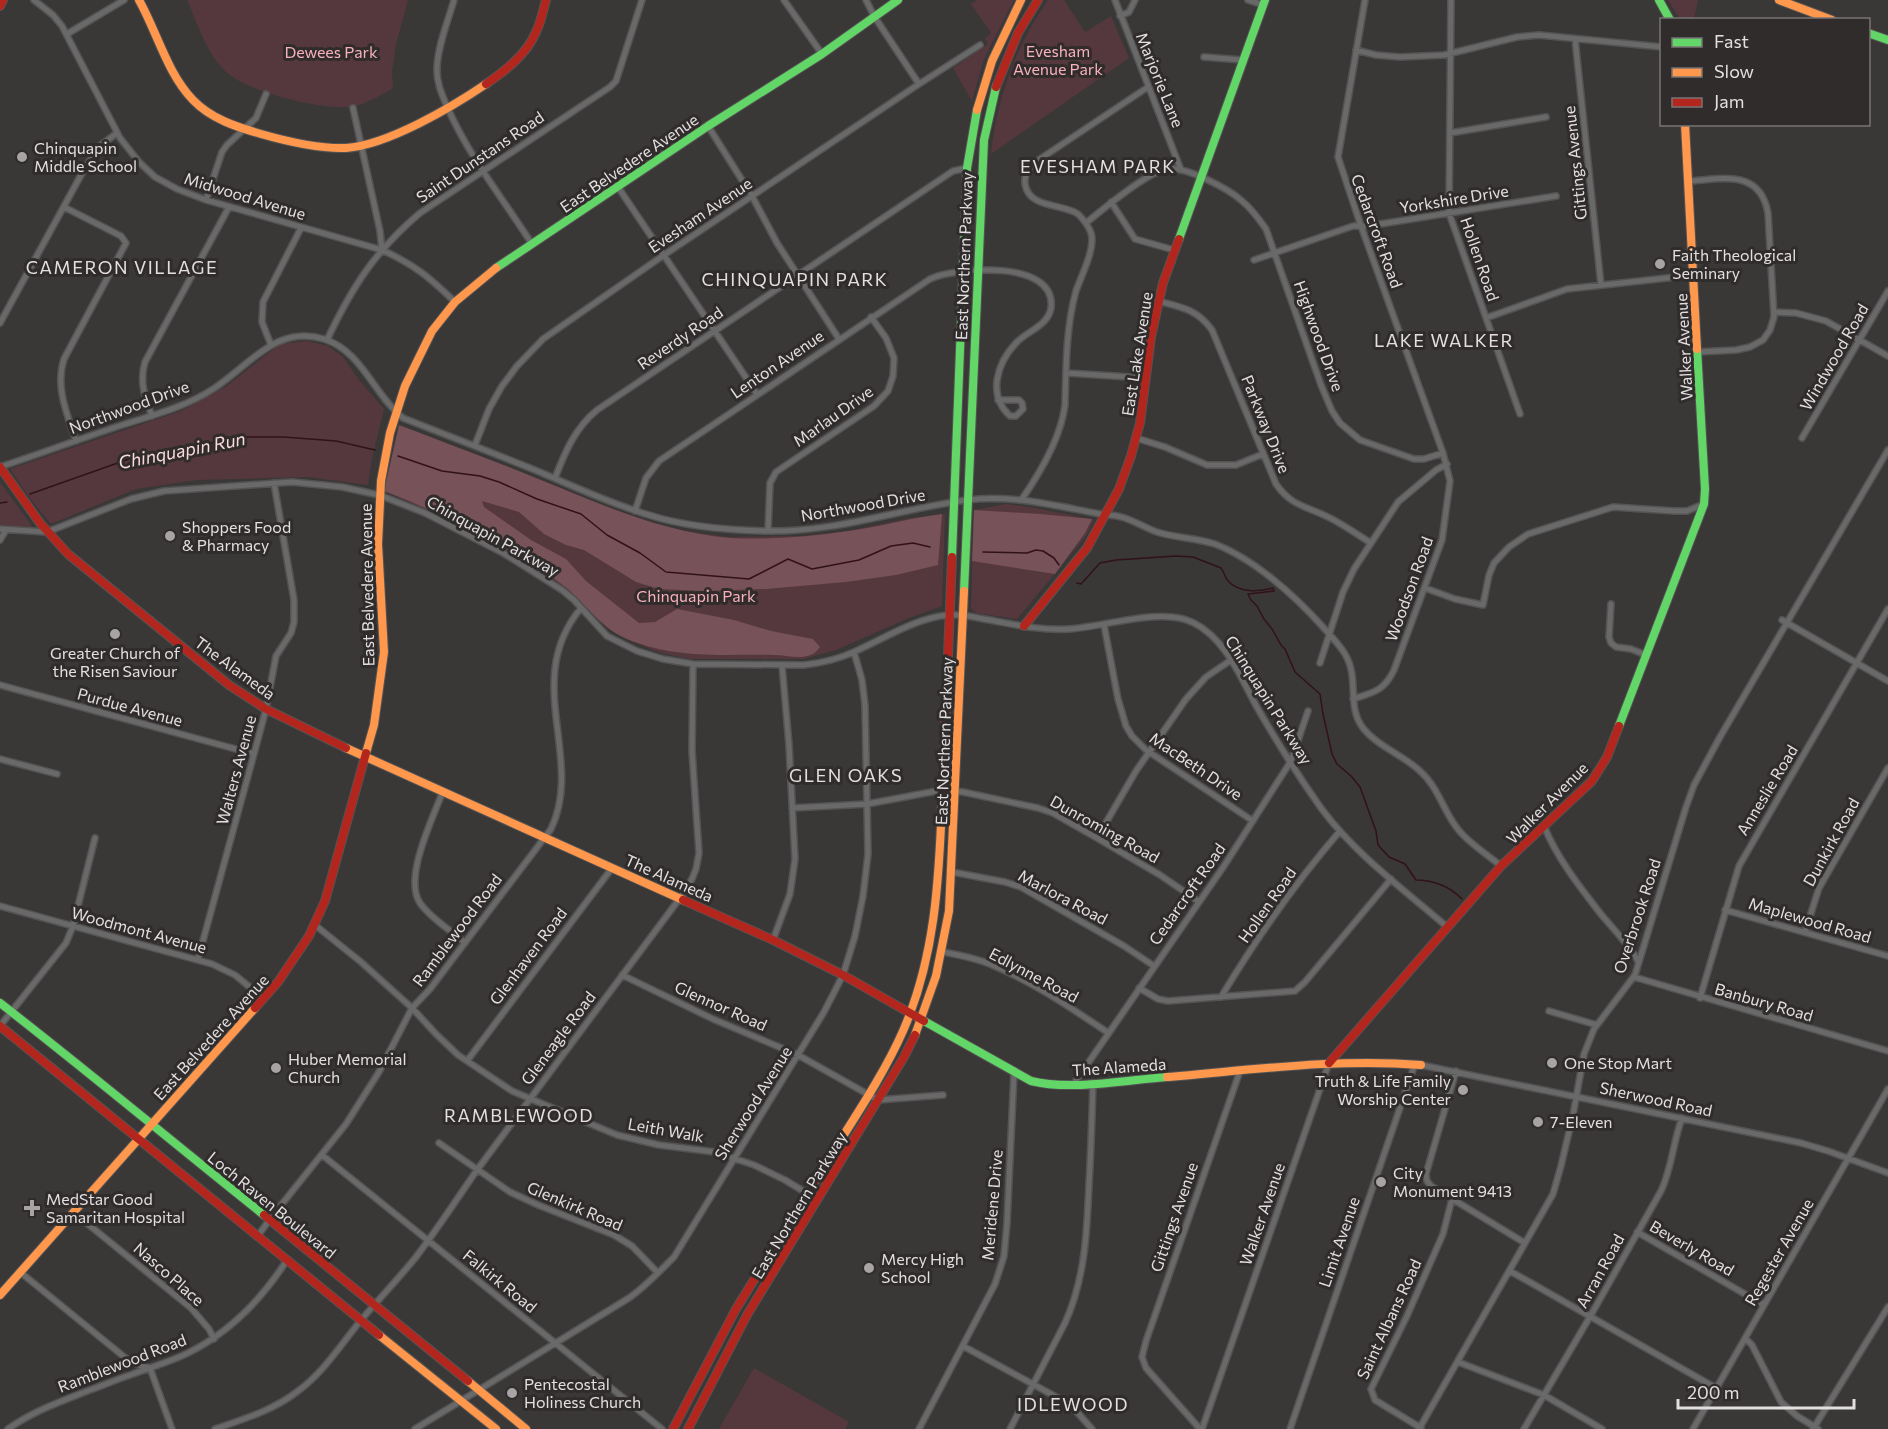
<svg xmlns="http://www.w3.org/2000/svg" width="1888" height="1429" viewBox="0 0 1888 1429" font-family="Commissioner,sans-serif">
  <style>
    .green { fill: #55383d }
    .forest { fill: #775258 }
    .lines { fill: none; stroke-linecap: round; stroke-linejoin: round }
    .stream { stroke: #311219; stroke-width: 1.5 }
    .street-casing { stroke: #545353; stroke-width: 8 }
    .fast-casing { stroke: #545353; stroke-width: 10 }
    .slow-casing { stroke: #545353; stroke-width: 10 }
    .jam-casing { stroke: #545353; stroke-width: 10 }
    .street { stroke: #6a6969; stroke-width: 5 }
    .fast { stroke: #63d668; stroke-width: 8 }
    .slow { stroke: #ff974d; stroke-width: 8 }
    .jam { stroke: #b3261e; stroke-width: 8 }
    .poi-dot { fill: #a8a4a5; stroke: #302c2c; stroke-width: 2 }
    .labels { text-anchor: middle; stroke-width: 6; stroke-linejoin: round; paint-order: stroke }
    .park-label { font-size: 16px; fill: #f9b0bc; stroke: #302c2c }
    .street-label { font-size: 16px; fill: #e3dfe0; stroke: #302c2c }
    .poi-label { font-size: 16px; fill: #e3dfe0; stroke: #302c2c; text-anchor: start }
    .neighbourhood-label { font-size: 18px; letter-spacing: 1.5px; fill: #e3dfe0; stroke: #302c2c }
    .water-label { font-size: 18px; font-style: italic; fill: #fadbe0; stroke: #302c2c }
  </style>
  <rect width="100%" height="100%" fill="#3a3737"/>
  <path class="green" d="M187 0H408L396 44 392 72 393 88C382 95 367 103 355 106 327 112 253 93 230 75 208 58 198 25 187 0Z
    M977 0H1014L984 59 972 101 953 68 988 44 985 38 991 33 971 4Z
    M1048 0H1064L1085 32 1111 16 1129 58 991 154C997 98 1016 46 1048 0Z
    M1668 0H1698L1694 19H1680Z
    M307 341 328 346 343 357 359 380 384 409 372 459 368 485 308 477 197 480 136 489 51 524 31 500 10 469 181 411 227 386 280 344Z
    M0 482 31 525 32 528 0 525Z
    M554 485 611 509 672 529 726 537 802 536 849 531 911 518 945 514 942 606 909 618 836 650 804 659H690L661 653 633 642 608 629 576 597 537 567 466 528 384 491Z
    M1006 504 1030 507 1094 520 1086 536 1017 619 976 613 971 608 974 510Z
    M754 1368 849 1422 845 1429H719Z"/>
  <path class="forest" d="M399 425C443 442 487 458 531 476 596 502 659 532 730 538 768 540 809 537 848 531 879 527 910 518 942 514L938 565 896 575 846 582 766 589 703 591 659 589 636 582 584 550 566 545 544 534 519 512 482 501 484 507 531 540 566 559 586 581 639 623 655 622 677 609 734 620 771 631 813 639 820 647C809 663 790 655 774 655 726 654 681 659 635 642 604 632 591 610 568 589 558 581 546 573 535 565 524 558 511 552 499 545 462 525 424 506 384 491Z
    M974 510 1040 514 1092 519 1085 533 1055 574 972 561Z"/>
  <g class="lines">
    <path class="stream" d="M398 456 442 471 480 476 499 482 537 499 581 514 607 535 640 553 666 572 749 579 788 559 812 569 859 560 891 546 913 543 930 547
      M30 494 129 459 241 437H284L336 441 375 450
      M0 503 7 502
      M983 552 1027 553 1036 550 1043 551 1054 558 1059 565
      M1077 583 1081 584 1100 563 1116 560 1176 556 1193 557 1221 568C1225 573 1224 576 1228 581 1239 593 1259 592 1273 588L1274 591 1248 594 1251 600 1257 606 1264 619 1272 629 1281 645 1285 649 1295 672 1320 694 1323 714 1332 754 1337 764 1351 776 1360 787 1376 831 1378 845 1389 857 1405 864 1416 880C1434 880 1449 886 1462 899"/>
    <defs>
      <path id="street" d="M34 0 53 15 62 26 120 138 139 162 155 177 177 189 206 200 382 250C415 265 429 277 455 302
        M454 0C448 21 438 45 437 67 436 83 443 97 449 111 471 159 503 199 532 244
        M784 0 822 54
        M866 0 874 16 919 84
        M1115 0 1181 170
        M1248 0 1263 5
        M1451 0 1449 213 1520 414
        M1120 16 1129 12 1135 0
        M67 34 124 0
        M1575 39 1601 285
        M1356 50 1376 55 1400 57 1444 55 1517 37 1539 35 1662 47
        M1204 57 1243 60
        M353 108 380 231 382 250
        M708 126 752 196 777 243 839 339
        M1450 133 1546 117
        M1689 181C1723 179 1760 169 1768 213L1774 317 1770 330 1763 340 1750 347 1736 350 1697 352
        M618 187 757 394
        M206 200 222 152 227 145 256 118 266 94
        M1111 202 1135 239 1174 250
        M64 207 121 236 126 243 64 359C55 387 67 414 76 441
        M1086 223C1103 209 1146 173 1166 169 1184 165 1229 189 1242 201 1252 209 1259 219 1266 229L1321 385 1332 411 1340 423 1360 440 1414 459H1424L1443 453
        M1254 260 1353 226H1368L1556 196
        M1158 301C1181 307 1197 309 1212 330L1276 484C1292 507 1307 506 1330 518 1344 525 1358 535 1371 543
        M1774 312 1796 313 1826 321 1888 356
        M1486 318 1567 289 1694 275
        M0 323 86 166 101 145 117 133
        M327 340C352 287 375 251 420 213L610 87 616 81 642 0
        M271 345 262 322 263 302 301 228
        M1067 373 1146 378
        M152 416C145 397 139 382 145 362L229 207
        M1136 438 1165 447 1207 465H1236L1263 454
        M1802 438 1888 291
        M475 445 489 409 502 386 517 366 543 339 664 255 919 84 980 45
        M0 467C39 454 77 440 116 427 149 416 184 408 213 389 249 366 276 324 324 339 362 351 374 395 403 418 446 435 488 451 530 468 569 484 608 503 649 515 686 527 726 530 765 531 834 533 899 509 967 500 1014 494 1060 507 1106 515 1125 514 1140 526 1157 532 1176 538 1197 538 1215 544 1254 559 1294 595 1322 626 1330 635 1339 644 1345 654 1360 679 1346 706 1363 728 1377 746 1403 755 1420 771 1438 787 1443 810 1457 828 1467 842 1488 855 1501 866
        M555 478C565 452 575 428 597 410L953 171 967 168
        M1022 499C1040 473 1061 437 1065 405 1066 368 1066 326 1076 291 1081 276 1096 248 1091 233 1089 227 1083 219 1078 214 1062 203 1029 209 1025 184 1024 173 1029 167 1037 161L1148 87
        M635 511 646 478 659 461 930 279C956 267 1057 259 1051 308 1048 326 1027 331 1016 343 997 363 987 395 1010 416H1016L1023 409 1022 403 1019 400H998
        M0 529 47 532 131 499 164 491 292 482 342 487 379 495 425 513 503 553 562 590 574 600 607 636 637 651 663 659 693 664 804 665C822 663 839 659 856 651 885 638 916 618 948 615 960 614 973 617 984 619 1012 624 1041 631 1069 629 1104 627 1163 606 1194 623 1227 640 1241 679 1258 709 1277 742 1299 777 1321 808 1355 854 1403 889 1446 926
        M768 531 770 483 776 472 874 406 888 391 893 376 894 358 886 338 871 317
        M0 540 6 530
        M1425 588 1455 599 1483 605 1489 575 1494 563 1509 547 1528 534 1613 507 1675 511H1687L1704 504
        M1611 604 1609 637 1611 643 1616 647 1631 649 1646 655
        M1782 620 1888 681
        M1104 625 1118 699 1126 726 1132 736 1146 750 1253 821
        M1320 663 1343 592 1354 569 1398 502 1436 470 1447 464
        M0 685 254 754
        M1353 699C1374 692 1384 691 1394 670L1442 540 1450 481 1443 453 1361 226 1338 157 1365 0
        M0 759 57 774
        M443 791C433 818 403 878 420 903 431 919 451 930 465 943
        M792 808 867 804 942 790 963 792 1038 808 1053 813 1097 838 1160 875 1198 901
        M1544 826C1557 858 1579 886 1600 913 1613 929 1628 943 1638 961
        M1097 838 1136 771 1186 699 1206 677 1231 660
        M952 872 1005 882 1021 887 1124 946 1154 966
        M0 906 212 964 235 975 263 998
        M1725 910 1888 956
        M315 925 361 962 412 1008 436 1034 458 1055 512 1091 617 1135 659 1145 715 1152 754 1165 785 1180 818 1200
        M1805 932 1819 888 1888 768
        M773 940 790 894 795 859 789 745 782 665
        M943 952C959 955 977 958 992 965 1033 982 1071 1008 1107 1032
        M198 959 254 754 266 709 276 656 291 633 294 622V600L274 483
        M622 975 713 1019 798 1055 878 1100 943 1095
        M1634 977 1888 1051
        M1139 988 1158 999 1168 1001 1295 991 1305 982 1391 879
        M1221 997C1256 939 1296 882 1340 831
        M1700 998 1739 866 1888 609
        M1549 1011 1597 1025
        M0 1026 66 943 73 926 95 838
        M467 1061 612 868
        M1421 1065 1801 1143 1828 1151 1888 1173
        M1456 1071 1426 1174 1427 1181 1431 1186 1525 1243
        M1073 1085 1224 866 1291 761 1308 711
        M439 1143 510 1192 538 1205 614 1235 632 1246 658 1273
        M322 1155 662 1429
        M73 1212 191 1308 209 1329 214 1339
        M1637 1232 1764 1305
        M257 1237 270 1219 346 1124 379 1072 412 1008 430 989 551 829C585 758 521 680 581 608
        M1510 1271 1716 1388
        M20 1272 128 1360 141 1366 150 1368 172 1429
        M1745 1338 1752 1345 1781 1402 1797 1416 1818 1429
        M963 1346 1060 1399 1076 1411 1092 1429
        M1458 1362 1544 1395 1602 1429
        M1421 1428 1375 1400 1371 1389 1407 1316 1443 1234 1452 1199
        M8 1429C33 1411 62 1401 90 1390 104 1385 118 1379 133 1374 151 1367 170 1362 188 1353 230 1332 262 1299 287 1260
        M215 1429C244 1419 274 1410 298 1391 325 1371 341 1344 362 1319 380 1298 399 1278 416 1257 438 1228 457 1199 477 1170L680 898 692 879 696 869 699 853 692 751 693 664
        M415 1429 629 1298C646 1286 659 1272 674 1257L824 1012 843 975 855 936 863 896 868 854 865 705 862 680 854 652
        M919 1429 995 1284 1004 1256 1007 1223 1014 1073
        M1010 1429 1065 1323C1085 1279 1087 1232 1089 1184 1091 1151 1092 1117 1093 1083
        M1200 1429 1146 1368 1142 1357 1146 1341 1240 1071
        M1202 1429 1329 1063
        M1290 1429 1415 1064
        M1419 1429 1553 1194 1561 1166 1573 1115 1584 1054 1594 1029 1635 975 1686 807 1694 785 1720 737 1888 450
        M1524 1429 1591 1315 1661 1191C1672 1168 1673 1142 1682 1118
        M1693 1429 1888 1089
        M1813 1429 1888 1307"/>
      <path id="fast" d="M1659 0 1670 20
        M1868 33 1888 40
        M1179 239 1265 0
        M496 268 708 126 822 54 898 0
        M952 557 967 168 977 110
        M964 591 984 140 996 87
        M1619 726 1704 504 1705 489 1697 349
        M0 1003C89 1072 176 1145 264 1215
        M924 1021 1031 1081C1071 1091 1126 1080 1167 1077"/>
      <path id="slow" d="M139 0C157 32 167 73 193 100 211 119 237 127 261 134 289 142 318 149 346 148 388 145 452 107 486 84
        M1779 0 1832 20
        M977 110 992 61 1021 0
        M1685 124 1697 349
        M346 748 683 900
        M366 753 374 725 384 652 378 544 381 481 390 433 405 386 432 331 455 302 496 268
        M915 1035 936 976 949 911 964 591
        M1167 1077C1252 1070 1337 1058 1421 1065
        M817 1178C845 1131 881 1081 903 1031 935 958 939 880 942 802
        M0 1295 255 1008
        M379 1335 496 1429
        M468 1381 526 1429"/>
      <path id="jam" d="M0 6 3 0
        M486 84C505 71 527 54 536 32 541 22 543 11 546 0
        M996 87 1018 33 1038 0
        M0 467 40 523 68 554 229 685 266 709 346 748
        M1024 626 1087 548 1119 489 1131 456 1140 423 1151 337 1163 283 1179 239
        M942 802 952 557
        M683 900 773 940 843 975 924 1021
        M255 1008 278 982 309 936 325 901 366 753
        M0 1026 379 1335
        M1329 1063 1501 866 1592 781 1607 757 1619 726
        M264 1215 468 1381
        M673 1429 736 1309 817 1178
        M688 1429 747 1315 904 1057 915 1035"/>
    </defs>
    <use href="#street" class="street-casing"/>
    <use href="#fast" class="fast-casing"/>
    <use href="#slow" class="slow-casing"/>
    <use href="#jam" class="jam-casing"/>
    <use href="#street" class="street"/>
    <use href="#fast" class="fast"/>
    <use href="#slow" class="slow"/>
    <use href="#jam" class="jam"/>
  </g>
  <g class="poi-dot">
    <circle cx="22" cy="157" r="6"/>
    <circle cx="1660" cy="264" r="6"/>
    <circle cx="170" cy="536" r="6"/>
    <circle cx="115" cy="634" r="6"/>
    <circle cx="1552" cy="1063" r="6"/>
    <circle cx="276" cy="1068" r="6"/>
    <circle cx="1463" cy="1090" r="6"/>
    <circle cx="1538" cy="1122" r="6"/>
    <circle cx="1381" cy="1182" r="6"/>
    <path d="M29 1199h6v6h6v6h-6v6h-6v-6h-6v-6h6z"/>
    <circle cx="869" cy="1268" r="6"/>
    <circle cx="512" cy="1393" r="6"/>
  </g>
  <g class="labels">
    <g class="park-label">
      <text x="1058" y="57">Evesham<tspan x="1058" dy="18">Avenue Park</tspan></text>
      <text x="331" y="58">Dewees Park</text>
      <text x="696" y="602">Chinquapin Park</text>
    </g>
    <g class="street-label">
      <text transform="translate(1160 80) rotate(68)" y="6">Marjorie Lane</text>
      <text transform="translate(480 157) rotate(-34)" y="6">Saint Dunstans Road</text>
      <text transform="translate(629 163) rotate(-34)" y="6">East Belvedere Avenue</text>
      <text transform="translate(1575 163) rotate(-96)" y="6">Gittings Avenue</text>
      <text transform="translate(245 196) rotate(17)" y="6">Midwood Avenue</text>
      <text transform="translate(1454 199) rotate(-9)" y="6">Yorkshire Drive</text>
      <text transform="translate(700 215) rotate(-34)" y="6">Evesham Avenue</text>
      <text transform="translate(1377 231) rotate(70)" y="6">Cedarcroft Road</text>
      <text transform="translate(964 256) rotate(-88)" y="6">East Northern Parkway</text>
      <text transform="translate(1480 259) rotate(71)" y="6">Hollen Road</text>
      <text transform="translate(1319 336) rotate(70)" y="6">Highwood Drive</text>
      <text transform="translate(680 338) rotate(-34)" y="6">Reverdy Road</text>
      <text transform="translate(1684 347) rotate(-93)" y="6">Walker Avenue</text>
      <text transform="translate(1137 354) rotate(-81)" y="6">East Lake Avenue</text>
      <text transform="translate(1834 357) rotate(-60)" y="6">Windwood Road</text>
      <text transform="translate(777 364) rotate(-34)" y="6">Lenton Avenue</text>
      <text transform="translate(129 407) rotate(-20)" y="6">Northwood Drive</text>
      <text transform="translate(833 416) rotate(-35)" y="6">Marlau Drive</text>
      <text transform="translate(1266 424) rotate(68)" y="6">Parkway Drive</text>
      <text transform="translate(863 505) rotate(-10)" y="6">Northwood Drive</text>
      <text transform="translate(493 536) rotate(29)" y="6">Chinquapin Parkway</text>
      <text transform="translate(367 585) rotate(-91)" y="6">East Belvedere Avenue</text>
      <text transform="translate(1409 589) rotate(-70)" y="6">Woodson Road</text>
      <text transform="translate(235 668) rotate(36)" y="6">The Alameda</text>
      <text transform="translate(1269 700) rotate(58)" y="6">Chinquapin Parkway</text>
      <text transform="translate(130 707) rotate(15)" y="6">Purdue Avenue</text>
      <text transform="translate(944 741) rotate(-88)" y="6">East Northern Parkway</text>
      <text transform="translate(1196 766) rotate(34)" y="6">MacBeth Drive</text>
      <text transform="translate(236 770) rotate(-75)" y="6">Walters Avenue</text>
      <text transform="translate(1767 790) rotate(-59)" y="6">Anneslie Road</text>
      <text transform="translate(1547 803) rotate(-45)" y="6">Walker Avenue</text>
      <text transform="translate(1105 829) rotate(29)" y="6">Dunroming Road</text>
      <text transform="translate(1831 842) rotate(-61)" y="6">Dunkirk Road</text>
      <text transform="translate(669 878) rotate(24)" y="6">The Alameda</text>
      <text transform="translate(1187 894) rotate(-55)" y="6">Cedarcroft Road</text>
      <text transform="translate(1063 897) rotate(28)" y="6">Marlora Road</text>
      <text transform="translate(1267 905) rotate(-55)" y="6">Hollen Road</text>
      <text transform="translate(1637 916) rotate(-72)" y="6">Overbrook Road</text>
      <text transform="translate(1810 920) rotate(16)" y="6">Maplewood Road</text>
      <text transform="translate(139 930) rotate(15)" y="6">Woodmont Avenue</text>
      <text transform="translate(457 930) rotate(-53)" y="6">Ramblewood Road</text>
      <text transform="translate(528 956) rotate(-53)" y="6">Glenhaven Road</text>
      <text transform="translate(1034 975) rotate(28)" y="6">Edlynne Road</text>
      <text transform="translate(1764 1002) rotate(16)" y="6">Banbury Road</text>
      <text transform="translate(721 1006) rotate(24)" y="6">Glennor Road</text>
      <text transform="translate(211 1037) rotate(-48)" y="6">East Belvedere Avenue</text>
      <text transform="translate(558 1038) rotate(-53)" y="6">Gleneagle Road</text>
      <text transform="translate(1119 1067) rotate(-4)" y="6">The Alameda</text>
      <text transform="translate(1656 1099) rotate(12)" y="6">Sherwood Road</text>
      <text transform="translate(753 1103) rotate(-58)" y="6">Sherwood Avenue</text>
      <text transform="translate(666 1130) rotate(10)" y="6">Leith Walk</text>
      <text transform="translate(272 1205) rotate(39)" y="6">Loch Raven Boulevard</text>
      <text transform="translate(799 1205) rotate(-59)" y="6">East Northern Parkway</text>
      <text transform="translate(992 1205) rotate(-85)" y="6">Meridene Drive</text>
      <text transform="translate(575 1206) rotate(23)" y="6">Glenkirk Road</text>
      <text transform="translate(1262 1214) rotate(-71)" y="6">Walker Avenue</text>
      <text transform="translate(1174 1217) rotate(-71)" y="6">Gittings Avenue</text>
      <text transform="translate(1339 1242) rotate(-71)" y="6">Limit Avenue</text>
      <text transform="translate(1692 1248) rotate(30)" y="6">Beverly Road</text>
      <text transform="translate(1779 1252) rotate(-60)" y="6">Regester Avenue</text>
      <text transform="translate(1600 1271) rotate(-61)" y="6">Arran Road</text>
      <text transform="translate(169 1274) rotate(41)" y="6">Nasco Place</text>
      <text transform="translate(500 1281) rotate(39)" y="6">Falkirk Road</text>
      <text transform="translate(1389 1319) rotate(-65)" y="6">Saint Albans Road</text>
      <text transform="translate(122 1363) rotate(-21)" y="6">Ramblewood Road</text>
    </g>
    <g class="poi-label">
      <text x="34" y="154">Chinquapin<tspan x="34" dy="18">Middle School</tspan></text>
      <text x="1672" y="261">Faith Theological<tspan x="1672" dy="18">Seminary</tspan></text>
      <text x="182" y="533">Shoppers Food<tspan x="182" dy="18">&amp; Pharmacy</tspan></text>
      <text x="115" y="659" text-anchor="middle">Greater Church of<tspan x="115" dy="18">the Risen Saviour</tspan></text>
      <text x="288" y="1065">Huber Memorial<tspan x="288" dy="18">Church</tspan></text>
      <text x="1564" y="1069">One Stop Mart</text>
      <text x="1451" y="1087" text-anchor="end">Truth &amp; Life Family<tspan x="1451" dy="18">Worship Center</tspan></text>
      <text x="1550" y="1128">7-Eleven</text>
      <text x="1393" y="1179">City<tspan x="1393" dy="18">Monument 9413</tspan></text>
      <text x="46" y="1205">MedStar Good<tspan x="46" dy="18">Samaritan Hospital</tspan></text>
      <text x="881" y="1265">Mercy High<tspan x="881" dy="18">School</tspan></text>
      <text x="524" y="1390">Pentecostal<tspan x="524" dy="18">Holiness Church</tspan></text>
    </g>
    <g class="neighbourhood-label">
      <text x="1098" y="173">EVESHAM PARK</text>
      <text x="122" y="274">CAMERON VILLAGE</text>
      <text x="795" y="286">CHINQUAPIN PARK</text>
      <text x="1444" y="347">LAKE WALKER</text>
      <text x="846" y="782">GLEN OAKS</text>
      <text x="519" y="1122">RAMBLEWOOD</text>
      <text x="1073" y="1411">IDLEWOOD</text>
    </g>
    <g class="water-label">
      <text transform="translate(182 451) rotate(-11)" y="6">Chinquapin Run</text>
    </g>
  </g>
  <rect x="1660" y="18" width="210" height="108" fill="#302c2c" stroke="#787474" stroke-width="1.5"/>
  <rect x="1672" y="38" width="30" height="9" fill="#63d668" stroke="#787474" stroke-width="1.5"/>
  <text x="1714" y="48" font-size="18" fill="#e3dfe0">Fast</text>
  <rect x="1672" y="68" width="30" height="9" fill="#ff974d" stroke="#787474" stroke-width="1.5"/>
  <text x="1714" y="78" font-size="18" fill="#e3dfe0">Slow</text>
  <rect x="1672" y="98" width="30" height="9" fill="#b3261e" stroke="#787474" stroke-width="1.5"/>
  <text x="1714" y="108" font-size="18" fill="#e3dfe0">Jam</text>
  <path d="M1678 1399v9h176v-9" fill="none" stroke="#e3dfe0" stroke-width="3"/>
  <text x="1687" y="1399" font-size="18" fill="#e3dfe0" stroke="#302c2c" stroke-width="4.5" paint-order="stroke">200 m</text>
</svg>
